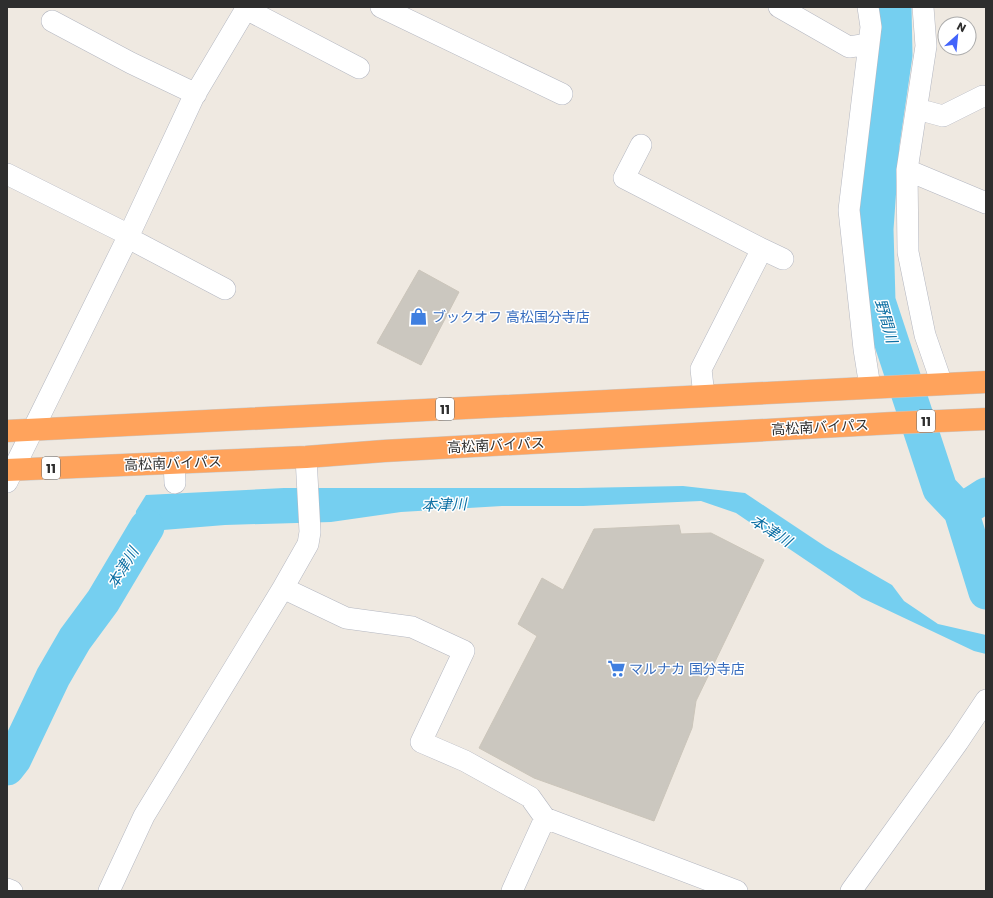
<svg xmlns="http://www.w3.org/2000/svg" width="993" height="898" viewBox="0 0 993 898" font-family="Poppins,'Noto Sans JP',sans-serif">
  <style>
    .water { fill: #75cff0 }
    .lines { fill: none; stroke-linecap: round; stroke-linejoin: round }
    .river { stroke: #75cff0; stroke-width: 35 }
    .building { fill: #cbc7bf; stroke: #cbc5ba }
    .minor-casing { stroke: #b4b7c1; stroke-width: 22 }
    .highway-casing { stroke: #c9c9c9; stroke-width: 23 }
    .minor { stroke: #fff; stroke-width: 21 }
    .highway { stroke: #ffa35c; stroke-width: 22 }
    .labels { text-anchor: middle; stroke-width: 3; stroke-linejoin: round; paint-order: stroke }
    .shield { fill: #fff; stroke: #6d6d6d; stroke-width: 1 }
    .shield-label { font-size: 13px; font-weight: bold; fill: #2e2e2e }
    .shop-label { font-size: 14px; fill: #366cbe; stroke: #fff; text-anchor: start }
    .street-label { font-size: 14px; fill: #2e2e2e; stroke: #fff }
    .water-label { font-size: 15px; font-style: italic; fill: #0d6fa3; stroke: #fff }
  </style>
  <rect width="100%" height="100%" fill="#efe9e1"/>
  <path class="water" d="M683 486 745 493 826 547 892 585 904 601 938 624 986 635V654L974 651 862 598 736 513 701 501 583 506H502L401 512 331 522 225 525 163 530 153 535 131 572 117 567 135 525 136 511 146 495 284 488H578Z"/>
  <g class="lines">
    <path class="river" d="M894 7 895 55 882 144 876 229 878 301 940 489 961 511 986 592
      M961 511 986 495
      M7 768 14 759 53 677 75 639 103 601 147 527"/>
  </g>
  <path class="building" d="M419 270 459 292 421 365 377 343Z
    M679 525 681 534 711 533 764 560 696 701 692 728 654 821 534 778 479 748 537 636 518 624 542 578 563 590 594 529Z"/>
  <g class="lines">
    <defs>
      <path id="minor" d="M381 7 562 94
        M779 7 849 47 869 44
        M868 7 871 27 849 210 864 349 870 387
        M923 7 926 46 907 170 908 252 925 335 942 384
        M246 9 359 68
        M52 21 131 63 196 94
        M917 109 943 116 983 96 986 97
        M641 145 624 178 762 249 783 259
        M907 170 986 203
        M7 174 129 235 134 241 225 289
        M704 396 701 369 762 249
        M174 462 175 483
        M7 482 129 235 193 98 247 7
        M283 588 346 618 412 627 464 651 421 742 465 761 530 797 545 818 512 891
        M545 818 737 891
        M7 889 12 891
        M109 891 144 816 283 588 308 544 310 532 306 457
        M851 891 958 742 986 700"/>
      <path id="highway" d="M7 431 986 382
        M7 470 306 457 384 451 894 423 986 419"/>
    </defs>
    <use href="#minor" class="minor-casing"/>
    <use href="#highway" class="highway-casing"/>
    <use href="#minor" class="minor"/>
    <use href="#highway" class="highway"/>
  </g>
  <defs>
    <symbol id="shop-bare" viewBox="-9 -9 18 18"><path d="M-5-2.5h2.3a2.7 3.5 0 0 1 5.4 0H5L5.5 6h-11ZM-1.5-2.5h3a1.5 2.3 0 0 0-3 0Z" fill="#3f7fe0" stroke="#fff" stroke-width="2.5" paint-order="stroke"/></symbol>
    <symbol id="supermarket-bare" viewBox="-9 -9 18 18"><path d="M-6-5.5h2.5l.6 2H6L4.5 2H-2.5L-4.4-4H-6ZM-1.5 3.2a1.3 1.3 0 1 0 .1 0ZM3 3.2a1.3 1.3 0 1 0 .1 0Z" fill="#3f7fe0" stroke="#fff" stroke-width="2.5" paint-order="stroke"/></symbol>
  </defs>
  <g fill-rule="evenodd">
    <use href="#shop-bare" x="406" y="304" width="25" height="25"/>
    <use href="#supermarket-bare" x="604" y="656" width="25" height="25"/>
  </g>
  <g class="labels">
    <g class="shield">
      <rect x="436" y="398" width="18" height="22" rx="3"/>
      <rect x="917" y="410" width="18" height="22" rx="3"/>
      <rect x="42" y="457" width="18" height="22" rx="3"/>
    </g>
    <g class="shield-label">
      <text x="445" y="414">11</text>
      <text x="926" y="426">11</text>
      <text x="51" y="473">11</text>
    </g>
    <g class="shop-label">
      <text x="432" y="322">ブックオフ 高松国分寺店</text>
      <text x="629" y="674">マルナカ 国分寺店</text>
    </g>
    <g class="street-label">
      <text transform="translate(820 427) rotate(-3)" y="5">高松南バイパス</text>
      <text transform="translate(496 445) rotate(-3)" y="5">高松南バイパス</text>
      <text transform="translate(173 463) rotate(-2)" y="5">高松南バイパス</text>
    </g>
    <g class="water-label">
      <text transform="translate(886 321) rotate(74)" y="5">野間川</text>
      <text transform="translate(444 505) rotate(-2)" y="5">本津川</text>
      <text transform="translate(771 531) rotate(32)" y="5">本津川</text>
      <text transform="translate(123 568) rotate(-59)" y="5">本津川</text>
    </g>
  </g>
  <rect width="993" height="898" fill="none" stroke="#2e2e2e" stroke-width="16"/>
  <g transform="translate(957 36) rotate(27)"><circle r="19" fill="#ffffff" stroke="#ababab"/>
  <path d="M0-3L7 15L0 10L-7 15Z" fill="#4264fb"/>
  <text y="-6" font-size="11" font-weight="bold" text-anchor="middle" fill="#2e2e2e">N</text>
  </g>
</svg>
